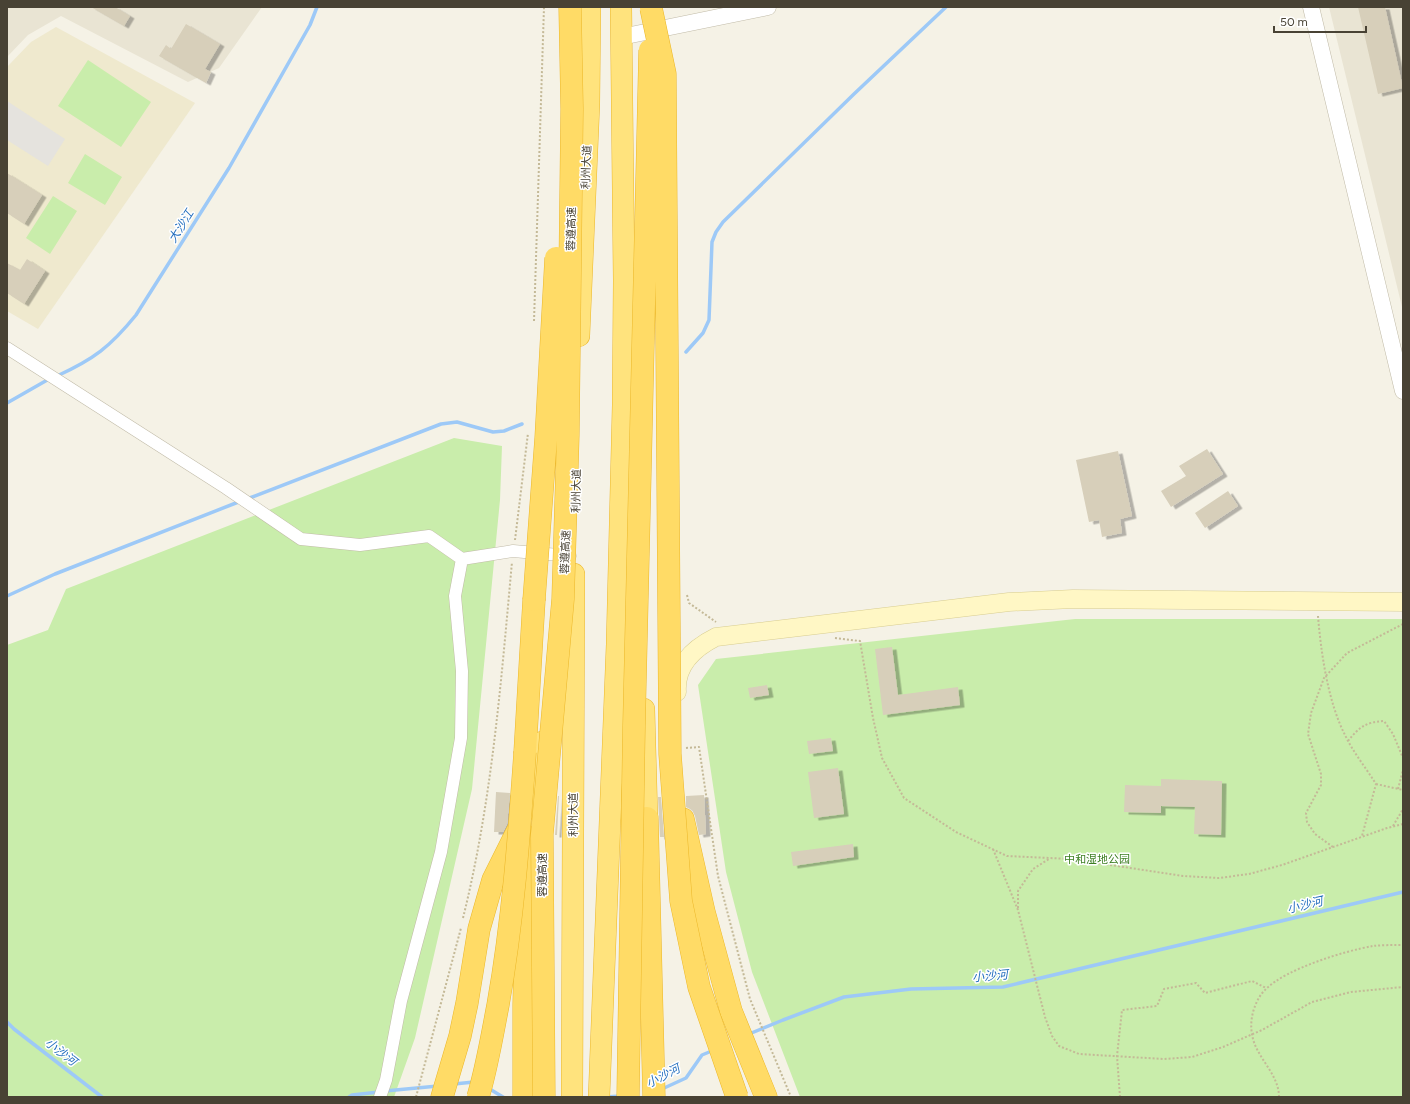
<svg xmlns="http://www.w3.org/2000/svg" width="1410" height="1104" viewBox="0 0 1410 1104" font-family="Figtree,'Noto Sans SC',sans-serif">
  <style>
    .residential { fill: #e9e4d3 }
    .education { fill: #efe9ce }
    .green { fill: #c9edab }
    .parking { fill: #e5e3de }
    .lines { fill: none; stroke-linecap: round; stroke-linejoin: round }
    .stream { stroke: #9dc9f7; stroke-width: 3.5 }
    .building { fill: #d7cfba; filter: url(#shadow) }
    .minor-casing { stroke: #c1bba8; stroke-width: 13 }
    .tertiary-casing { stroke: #c1bba8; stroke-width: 17 }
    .secondary-casing { stroke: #d8cd91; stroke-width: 19 }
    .trunk-casing { stroke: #ecb729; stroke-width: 22 }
    .motorway-casing { stroke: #ecb729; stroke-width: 23 }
    .path { stroke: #c4b997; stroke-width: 2; stroke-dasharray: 2 2; stroke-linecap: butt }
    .minor { stroke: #fff; stroke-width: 12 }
    .tertiary { stroke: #fff; stroke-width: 16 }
    .secondary { stroke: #fff7c5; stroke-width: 18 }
    .trunk { stroke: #ffe37d; stroke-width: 21 }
    .motorway { stroke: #ffdb66; stroke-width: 22 }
    .motorway-bridge-casing { stroke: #ecb729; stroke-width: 23; stroke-linecap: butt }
    .motorway-bridge { stroke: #ffdb66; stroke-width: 22 }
    .labels { text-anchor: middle; stroke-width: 3; stroke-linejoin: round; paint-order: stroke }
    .street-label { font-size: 11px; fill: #484234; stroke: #fff }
    .park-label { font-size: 11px; fill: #3c7f22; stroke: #fff }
    .water-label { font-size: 12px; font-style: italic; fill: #236ebe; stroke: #fff }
  </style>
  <defs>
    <filter id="shadow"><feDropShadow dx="4.5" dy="2.5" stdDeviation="0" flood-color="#0004"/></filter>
  </defs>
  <rect width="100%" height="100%" fill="#f5f2e6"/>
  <path class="residential" d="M7 7H262L219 68 188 82 61 16 28 35 7 57Z
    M1329 7H1403V311Z"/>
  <path class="education" d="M56 27 195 103 38 329 7 311V67L31 42Z"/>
  <path class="green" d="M88 60 151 102 121 147 58 106Z
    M85 154 122 177 105 205 68 183Z
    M53 196 77 211 50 254 26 238Z
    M454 438 502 446 500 500 472 789 415 1038 394 1097H7V645L48 630 66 589Z
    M1075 619H1403V1097H800L752 972 726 872 698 685 716 659Z"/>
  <path class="parking" d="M7 101 65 139 48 166 7 140Z"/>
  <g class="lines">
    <path class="stream" d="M686 352 703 333 709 320 712 242 716 232 723 222 854 94 946 7
      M57 376C94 359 110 347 136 315L229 168 310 25 317 7
      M7 403 49 379
      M247 499 441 424 457 422 493 432 504 431 522 424
      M7 596 55 574 241 501
      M7 1022 14 1029 102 1097
      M749 1034 783 1020 844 997 911 989 1003 987 1403 892
      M454 1084 474 1082
      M488 1088 503 1097
      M662 1089 686 1078 702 1055 714 1050
      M385 1091 438 1086
      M349 1097 352 1095 379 1092
      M605 1097 621 1096"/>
  </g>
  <path class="building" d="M91 7H115L130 16 124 26Z
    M1358 7H1385L1403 88 1378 94Z
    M186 24 220 44 205 69 211 72 206 83 159 56 166 45 171 49Z
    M7 173 42 195 24 224 7 213Z
    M27 259 45 271 24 304 7 293V263L20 270Z
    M1207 449 1223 474 1171 507 1161 491 1186 476 1179 466Z
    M1118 451 1132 516 1120 519 1122 533 1102 537 1099 520 1089 522 1076 460Z
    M1228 491 1238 506 1205 528 1195 513Z
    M892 647 898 695 958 687 960 705 883 715 875 649Z
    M767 685 769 695 750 698 748 688Z
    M831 738 833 751 809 754 807 741Z
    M838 768 844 814 814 818 808 772Z
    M1161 779 1222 781 1221 835 1194 834 1195 807 1161 806V813L1124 812 1125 785 1161 786Z
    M496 792 510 793 507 824 503 832H494Z
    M704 795 706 834 699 835 695 816 692 810 686 807V796Z
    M558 796H559L557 835H555Z
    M658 797H661L664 837H660Z
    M853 844 854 857 793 866 791 852Z"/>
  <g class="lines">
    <defs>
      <path id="minor" d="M7 348 226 488 301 539 360 545 429 536 462 559 513 551 570 556
        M380 1097 386 1080 401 1001 441 852 461 738 462 671 455 596 462 559"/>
      <path id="tertiary" d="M1311 7 1403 391
        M621 37 768 7"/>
      <path id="secondary" d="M677 692C675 665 694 648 716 637L1009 602 1073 599 1403 602"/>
      <path id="trunk" d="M579 336 589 104 590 7
        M644 709 647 818
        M528 809 542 742
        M572 1097 574 574
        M599 1097 617 644 623 405 624 281 621 7"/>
      <path id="motorway" d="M525 752 534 600
        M647 818 654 1097
        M683 819 704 912 731 1011 766 1097
        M442 1097 460 1036 467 1003 479 929 493 880 519 828
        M524 1097V1005L528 837"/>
    </defs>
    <use href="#minor" class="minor-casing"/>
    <use href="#tertiary" class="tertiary-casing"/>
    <use href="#secondary" class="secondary-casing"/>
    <use href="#trunk" class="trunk-casing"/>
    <use href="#motorway" class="motorway-casing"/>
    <path class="path" d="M534 321 544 7
      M515 540 528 433
      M687 595 689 603 716 622
      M1318 616C1321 653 1328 702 1345 735 1353 752 1366 768 1376 784L1362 836
      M835 638 860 641 873 718 882 758 904 798 956 832 1007 856 1071 859 1183 876 1219 878 1249 874 1282 865 1387 828 1403 824
      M1348 741C1359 727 1366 722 1384 721L1393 734 1403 758
      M686 748 699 747 718 876 750 999 791 1097
      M1376 784 1403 790
      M1398 789 1403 770
      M1393 826 1403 809
      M1333 847 1315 834 1307 822 1306 813 1321 785V774L1308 734 1311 713 1324 678 1347 653 1403 624
      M993 849 1018 910 1045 1017 1052 1036 1059 1046 1079 1054 1164 1059 1192 1057 1223 1047 1262 1030 1312 1002 1351 992 1403 987
      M1018 908V891L1033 869 1049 859
      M463 918C492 801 501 682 512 562
      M416 1097 461 928
      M1120 1097 1117 1056 1122 1010 1157 1006 1164 989 1196 983 1205 993 1252 981 1266 988
      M1279 1097C1279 1073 1255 1057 1252 1034 1249 1019 1255 999 1266 989 1286 969 1344 951 1373 946 1382 945 1393 945 1403 945"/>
    <use href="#minor" class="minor"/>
    <use href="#tertiary" class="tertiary"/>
    <use href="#secondary" class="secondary"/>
    <use href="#trunk" class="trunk"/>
    <use href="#motorway" class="motorway"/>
    <defs>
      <path id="motorway-bridge" d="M651 8 665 74 670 754 681 901 699 987 737 1097
        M534 600 546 438 556 258
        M478 1097C487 1067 492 1036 498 1005 513 921 519 837 525 752
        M544 1097 542 834 563 599 568 435 572 109 570 7
        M628 1097 634 726 650 50"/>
    </defs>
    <use href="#motorway-bridge" class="motorway-bridge-casing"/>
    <use href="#motorway-bridge" class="motorway-bridge"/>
  </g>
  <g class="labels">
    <g class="street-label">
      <text transform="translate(586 167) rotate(-88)" y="4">利州大道</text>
      <text transform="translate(571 229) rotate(-89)" y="4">蓉遵高速</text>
      <text transform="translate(576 491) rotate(-89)" y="4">利州大道</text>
      <text transform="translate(565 552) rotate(-88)" y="4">蓉遵高速</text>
      <text transform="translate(573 815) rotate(-90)" y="4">利州大道</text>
      <text transform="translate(542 875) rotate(-90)" y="4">蓉遵高速</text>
    </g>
    <g class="park-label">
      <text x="1097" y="863">中和湿地公园</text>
    </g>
    <g class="water-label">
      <text transform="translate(181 226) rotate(-58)" y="4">大沙江</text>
      <text transform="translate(1305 905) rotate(-13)" y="4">小沙河</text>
      <text transform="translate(990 976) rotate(-5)" y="4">小沙河</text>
      <text transform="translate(61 1052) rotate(38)" y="4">小沙河</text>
      <text transform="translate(663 1076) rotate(-27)" y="4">小沙河</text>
    </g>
  </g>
  <rect width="1410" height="1104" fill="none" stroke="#484234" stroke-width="16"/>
  <path d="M1274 26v6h92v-6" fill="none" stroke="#484234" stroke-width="2"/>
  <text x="1280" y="26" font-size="12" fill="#484234" stroke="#ffffff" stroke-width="3" paint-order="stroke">50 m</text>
</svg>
